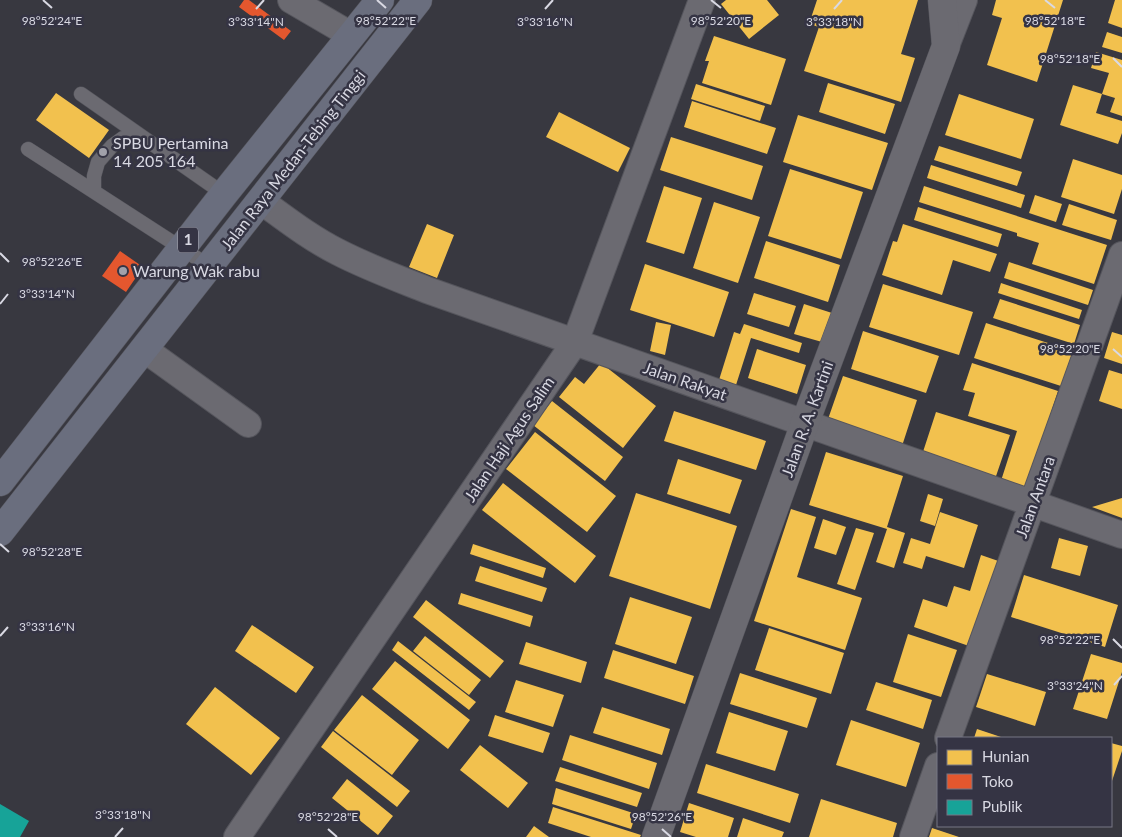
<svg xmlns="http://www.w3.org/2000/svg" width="1122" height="837" viewBox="0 0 1122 837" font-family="Lato,sans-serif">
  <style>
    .homes { fill: #f2c14e }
    .shops { fill: #e4572e }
    .public { fill: #17a398 }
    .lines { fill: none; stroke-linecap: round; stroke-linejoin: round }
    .service-casing { stroke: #55555c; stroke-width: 15 }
    .minor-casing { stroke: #55555c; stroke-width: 28 }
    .tertiary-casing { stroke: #55555c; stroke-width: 29 }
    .trunk-casing { stroke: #55555c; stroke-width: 29 }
    .service { stroke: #6b6a71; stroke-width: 14 }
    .minor { stroke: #6b6a71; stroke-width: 26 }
    .tertiary { stroke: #6b6a71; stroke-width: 28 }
    .trunk { stroke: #6a6e7e; stroke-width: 28 }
    .ticks { fill: none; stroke: #d9d9e3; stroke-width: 2 }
    .poi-dot { fill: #a1a1aa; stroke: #353444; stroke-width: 2 }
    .labels { text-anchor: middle; stroke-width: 5; stroke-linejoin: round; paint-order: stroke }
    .shield { fill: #353444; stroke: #a8a8b3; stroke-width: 1 }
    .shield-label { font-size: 15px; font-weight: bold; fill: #d9d9e3 }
    .poi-label { font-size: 16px; fill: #d9d9e3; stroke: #353444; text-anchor: start }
    .street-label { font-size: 16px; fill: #d9d9e3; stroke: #353444 }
    .ticks-label { font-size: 12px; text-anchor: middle; fill: #d9d9e3; stroke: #353444; stroke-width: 5; stroke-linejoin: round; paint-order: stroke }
  </style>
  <rect width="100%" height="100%" fill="#383840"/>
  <path class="homes" d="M726 0H767L779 15 749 39 721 4Z
    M817 0H918L901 54 915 58 901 102 804 71 819 27 809 24Z
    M996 0H1063L1037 82 987 65 1002 18 992 15Z
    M1115 0H1122V28L1108 23Z
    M1107 32 1122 37V53L1102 47Z
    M714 36 786 59 771 105 702 83 709 61H705Z
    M1096 52 1122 60V116L1110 112 1115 98 1102 94 1109 73 1091 68Z
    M828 83 895 104 885 134 819 112Z
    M696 84 765 106 760 121 691 99Z
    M1073 85 1102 94 1096 113 1122 121V133L1118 144 1060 125Z
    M56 93 109 130 89 158 36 120Z
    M959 94 1034 119 1021 159 945 135Z
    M692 101 776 128 767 154 684 127Z
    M559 112 630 148 618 172 546 137Z
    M798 115 888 143 872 190 783 162Z
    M671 137 763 166 752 200 660 170Z
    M939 146 1022 172 1017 186 934 160Z
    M1073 159 1122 175V189L1114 214 1061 197Z
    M931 165 1025 195 1021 208 927 178Z
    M790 169 863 192 841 259 768 236Z
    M664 186 702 198 684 254 646 242Z
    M924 186 1107 245 1094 284 1032 264 1039 243 1017 236V233L919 202Z
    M1035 195 1062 204 1056 222 1029 213Z
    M714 202 760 217 738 283 693 268Z
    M1069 204 1117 220 1111 240 1062 225Z
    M918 207 1002 234 998 247 914 220Z
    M427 224 454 235 437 278 409 267Z
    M903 224 997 254 990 272 953 260 942 295 882 275 893 241 897 242Z
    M766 241 840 265 828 302 754 278Z
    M1009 262 1093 290 1088 305 1004 278Z
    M645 264 729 292 714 337 630 310Z
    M1001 283 1082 310 1079 319 998 293Z
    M883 284 973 312 959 355 869 327Z
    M754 293 796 306 789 327 747 314Z
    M1000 299 1080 325 1074 344 993 318Z
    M804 304 832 313 822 342 794 334Z
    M656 322 671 325 665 355 650 351Z
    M986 323 1073 351 1061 386 974 358Z
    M744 324 802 343 799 353 751 338 736 385 719 380 734 332 740 334Z
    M863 331 939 356 926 393 851 369Z
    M1112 332 1122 335V364L1104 358Z
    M757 349 806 365 797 394 748 378Z
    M601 363 656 406 623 448 559 397 575 377 584 384Z
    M972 363 1058 391 1042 440 1032 498 999 487 1017 431 968 416 975 393 963 390Z
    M1109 370 1122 374V409L1099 401Z
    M843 376 917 400 902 446 827 422Z
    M552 401 623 457 605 481 533 425Z
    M674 411 766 441 756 470 664 441Z
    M936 412 1010 435 994 482 920 461Z
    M535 432 616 496 587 532 506 469Z
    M826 452 903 476 887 527 905 533 894 568 876 562 887 529 809 505Z
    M678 459 742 480 730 514 667 494Z
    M503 483 596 556 575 583 482 510Z
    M636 493 737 526 710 609 609 576Z
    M928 494 943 499 935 526 920 521Z
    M1122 498V518L1092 507Z
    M791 509 816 517 797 577 862 598 845 650 754 621Z
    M940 512 978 525 964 568 926 556 922 569 903 563 911 538 930 544Z
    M823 519 846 527 836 555 814 548Z
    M856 528 874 533 855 590 837 584Z
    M1059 538 1088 546 1080 576 1051 568Z
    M473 544 546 568 543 578 470 554Z
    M981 555 1007 564 969 646 914 627 923 599 947 607 954 586 970 591Z
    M480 566 547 588 542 602 475 581Z
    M1024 575 1118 605 1105 647 1011 617Z
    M461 593 533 616 530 627 458 604Z
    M630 597 692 617 676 664 615 644Z
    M426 600 504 661 490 678 413 617Z
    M252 625 314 667 296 693 235 651Z
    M769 628 844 653 831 694 755 670Z
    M908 634 957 650 941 697 893 682Z
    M425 636 481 680 469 695 413 651Z
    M398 641 476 702 469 710 392 650Z
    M526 642 587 662 581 683 519 664Z
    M613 650 694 676 685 704 604 678Z
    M1091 654 1122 663V672L1107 719 1073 709Z
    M395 661 470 720 448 749 372 689Z
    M740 673 817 698 807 728 730 704Z
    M987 674 1046 692 1035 726 976 707Z
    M516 680 564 695 553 727 505 712Z
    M876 682 932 700 923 729 866 710Z
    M215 687 280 738 251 775 186 724Z
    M362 695 419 740 392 775 334 730Z
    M602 707 670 729 662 755 593 733Z
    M729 712 788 731 775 771 716 753Z
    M495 715 550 733 543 753 488 736Z
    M851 720 920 743 906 787 836 765Z
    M977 729 1004 738H974Z
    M333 731 410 791 397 807 321 747Z
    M570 735 657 763 649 789 562 760Z
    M1111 743 1122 746V751L1111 784Z
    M480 745 528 783 508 808 460 770Z
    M706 764 799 794 790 823 697 793Z
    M560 767 642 793 637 807 555 781Z
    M347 779 393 816 378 835 332 798Z
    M556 788 636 814 631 829 552 804Z
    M821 799 897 823 893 837H809Z
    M689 803 734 818 728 837H696L680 832Z
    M553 807 641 835 640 837H591L548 823Z
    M743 818 784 832 782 837H737Z
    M534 826 549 837H526Z
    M932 828 959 837H929Z"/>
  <path class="shops" d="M244 0H249L291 31 284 40 239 7Z
    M120 251 143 267 126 292 102 276Z"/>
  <path class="public" d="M0 804 29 821 20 837H0Z"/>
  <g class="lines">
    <defs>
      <path id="service" d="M81 94 224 194
        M28 149 209 266
        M94 191V176L98 162 112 146 123 138 138 134"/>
      <path id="minor" d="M291 0 351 35
        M946 46 964 0
        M261 201C286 219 310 238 338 252 367 267 397 278 427 290L1122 535
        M144 349 248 424
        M948 738 1122 255
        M237 837 575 342 702 0
        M913 837 938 766"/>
      <path id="tertiary" d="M656 837 805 423 946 46 942 0"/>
      <path id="trunk" d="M0 482 224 194 380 0
        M0 532 418 0"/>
    </defs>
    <use href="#service" class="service-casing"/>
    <use href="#minor" class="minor-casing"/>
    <use href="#tertiary" class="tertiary-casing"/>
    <use href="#trunk" class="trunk-casing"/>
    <use href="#service" class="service"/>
    <use href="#minor" class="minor"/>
    <use href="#tertiary" class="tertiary"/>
    <use href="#trunk" class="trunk"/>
  </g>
  <path class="ticks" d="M43 0 52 8M377 0 386 8M711 0 721 8M1045 0 1055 8M256 9 264 0M545 9 553 0M834 9 842 0M1113 58 1122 67M0 253 9 262M0 304 8 294M1113 349 1122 357M0 544 9 552M0 636 8 627M1113 639 1122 648M1114 685 1122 676M328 829 337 837M662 829 671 837M115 837 123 828"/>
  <g class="poi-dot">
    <circle cx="103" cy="152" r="5"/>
    <circle cx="123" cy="271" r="5"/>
  </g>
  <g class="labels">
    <rect class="shield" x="178" y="227.5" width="20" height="25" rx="4"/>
    <g class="shield-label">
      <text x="188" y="245">1</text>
    </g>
    <g class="poi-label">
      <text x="113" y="149">SPBU Pertamina<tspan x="113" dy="18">14 205 164</tspan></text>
      <text x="133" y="277">Warung Wak rabu</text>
    </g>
    <g class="street-label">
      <text transform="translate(293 160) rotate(-52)" y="6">Jalan Raya Medan-Tebing Tinggi</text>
      <text transform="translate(685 381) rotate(19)" y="6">Jalan Rakyat</text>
      <text transform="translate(807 419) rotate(-70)" y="6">Jalan R. A. Kartini</text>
      <text transform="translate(509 439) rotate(-56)" y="6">Jalan Haji Agus Salim</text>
      <text transform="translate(1035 497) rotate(-70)" y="6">Jalan Antara</text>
    </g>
  </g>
  <g class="ticks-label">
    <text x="1055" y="25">98°52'18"E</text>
    <text x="52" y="25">98°52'24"E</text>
    <text x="386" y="25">98°52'22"E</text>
    <text x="721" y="25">98°52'20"E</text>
    <text x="256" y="26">3°33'14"N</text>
    <text x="545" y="26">3°33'16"N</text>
    <text x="834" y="26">3°33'18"N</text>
    <text x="1070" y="63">98°52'18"E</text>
    <text x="52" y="266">98°52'26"E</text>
    <text x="47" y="298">3°33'14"N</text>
    <text x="1070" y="353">98°52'20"E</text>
    <text x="52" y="556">98°52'28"E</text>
    <text x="47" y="631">3°33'16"N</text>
    <text x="1070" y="644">98°52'22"E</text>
    <text x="1075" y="690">3°33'24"N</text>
    <text x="123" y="819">3°33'18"N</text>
    <text x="328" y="821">98°52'28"E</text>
    <text x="662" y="821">98°52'26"E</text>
  </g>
  <rect x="937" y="737" width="175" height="90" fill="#353444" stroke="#777684"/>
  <rect x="947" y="750" width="25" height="15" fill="#f2c14e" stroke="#777684"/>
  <text x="982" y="762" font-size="15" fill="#d9d9e3">Hunian</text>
  <rect x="947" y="774" width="25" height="15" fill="#e4572e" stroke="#777684"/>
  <text x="982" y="787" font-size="15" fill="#d9d9e3">Toko</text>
  <rect x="947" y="800" width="25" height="15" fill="#17a398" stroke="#777684"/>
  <text x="982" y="812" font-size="15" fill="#d9d9e3">Publik</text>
</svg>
